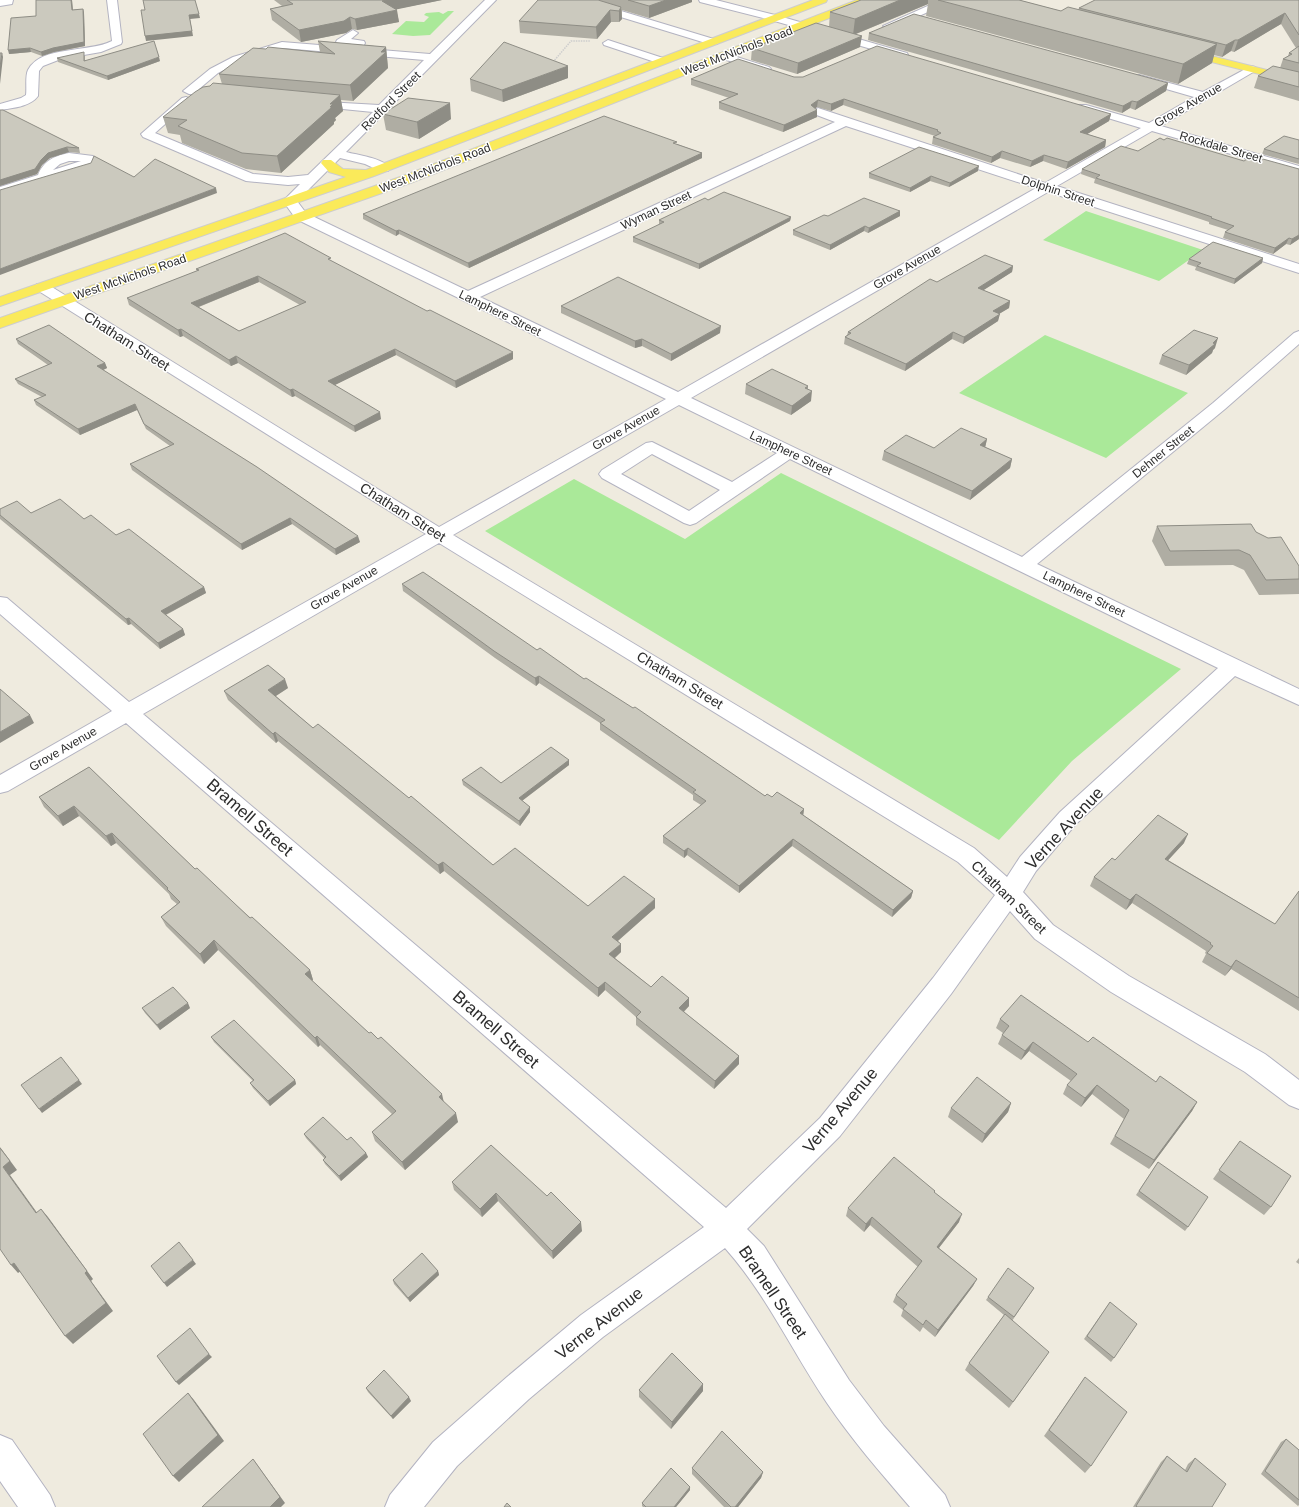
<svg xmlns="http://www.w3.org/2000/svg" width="1299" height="1507" viewBox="0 0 1299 1507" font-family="Helvetica,sans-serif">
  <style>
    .green { fill: #aae999 }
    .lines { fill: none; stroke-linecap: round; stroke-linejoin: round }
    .minor-casing { stroke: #b3b3c1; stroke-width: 2 }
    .major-casing { stroke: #cdcdcd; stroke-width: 2 }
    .path { stroke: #cdcdcd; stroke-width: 1.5; stroke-dasharray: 1.5 1; stroke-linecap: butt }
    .minor { fill: #fff; fill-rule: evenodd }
    .major { fill: #faea5a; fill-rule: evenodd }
    .wall { fill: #afada3; fill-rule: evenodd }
    .shaded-wall { fill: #8e8d85 }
    .building { fill: #cbc9be; stroke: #8e8d85; fill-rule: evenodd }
    .labels { text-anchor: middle; stroke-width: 3; stroke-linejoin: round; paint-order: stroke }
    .far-street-label { font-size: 12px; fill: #2d2d2d; stroke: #fff }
    .street-label { font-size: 14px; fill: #2d2d2d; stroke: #fff }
    .near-street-label { font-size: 17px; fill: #2d2d2d; stroke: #fff }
  </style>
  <rect width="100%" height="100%" fill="#efebdf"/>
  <path class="green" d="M448 11H454L430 35 413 36 392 34 406 21 424 22 429 17 424 15 426 13 439 12 443 14Z
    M1086 211 1203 250 1159 281 1043 240Z
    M1045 335 1188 393 1106 458 959 393Z
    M781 473 1181 669 1072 761 999 840 485 531 574 479 685 539Z"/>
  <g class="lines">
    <defs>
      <path id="minor" d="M0 0H13L12 4 0 6Z
        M107 0H117L122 42 121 44 101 52 61 59 43 66 39 71 38 96C30 107 12 108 0 110V104L21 98 26 95C27 88 25 76 28 70 41 45 89 53 112 41Z
        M485 0H496L346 152C357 155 383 158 390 168L388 171H380L365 164 340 158 297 201 306 213 468 291 835 122 814 114 812 112 818 108 1045 183 1141 128 1078 109 1076 107 1078 105H1086L1149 123 1194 97 1135 80 1133 78 1135 76 1139 75 1203 92 1251 66 1255 67 1257 69 1255 71 1161 126 1299 166V174L1152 131 1057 186 1299 264V273L1048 192 691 398 1022 557 1213 403 1294 333 1299 331V344L1225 409 1037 564 1299 689V705L1235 676 1076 824 1036 871 1023 892 1053 925 1129 976 1265 1054 1299 1080V1109L1289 1105 1245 1072 1111 992 1035 939 1010 911 951 994 840 1136 747 1229 764 1246 849 1380 884 1426 945 1495 950 1507H910C881 1473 852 1440 827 1403 792 1351 766 1294 725 1248L603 1337 529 1399 457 1466 424 1507H385L390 1495 433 1442 507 1377 581 1315 704 1227 126 723 8 791 0 793V775L112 711 0 614V597L7 598 129 702 426 534 37 290 35 287 37 284H47L439 527 666 399 296 219 283 201 300 184 288 185 246 181 143 137 141 134 182 98 186 97 192 100 190 102 155 133 253 174 288 177 308 175 373 112 312 106 308 105 306 103 308 101 379 105 424 60 283 48 241 61 218 73 199 89 230 93 232 95 230 97 189 94 183 91 210 69 233 57 282 42 430 54ZM846 126 1036 188 678 392 480 297ZM679 405 777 453 732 482 652 442 646 443 602 470 599 474 602 478 684 523 690 525 696 523 790 459 1218 668 1060 812 1020 857 1007 877 974 848 453 535ZM652 454 720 490 689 511 621 474ZM439 543 958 862 995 895 933 978 820 1118 726 1208 143 714Z
        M591 0H601L598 4 717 40 718 42 717 44H709L588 7 587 5Z
        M699 0H716L779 16 907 53 908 55 907 57H899L771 20 700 2Z
        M941 0H955L892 28 888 29 883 26Z
        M353 30 358 33 351 39 364 41 365 43 364 45 337 44 336 42 337 40Z
        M608 40 666 59 667 61 662 64 658 63 604 45 603 43Z
        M724 53 769 67 771 69 765 72 720 58 719 56Z
        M69 153 93 156 95 159 92 166 0 195V187L38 175C44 160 55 156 69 153ZM69 161H81L53 170 60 164Z
        M0 1435 12 1440 50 1495 55 1507H18L0 1481Z"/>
      <path id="major" d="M813 0H827L826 2 374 176 0 306V297L346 177 329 172 321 163 323 160H331L343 169 366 170Z
        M857 0H871L870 2 413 182 0 328V318L403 176Z
        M1184 49 1299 78V84L1180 54 1179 52Z"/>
    </defs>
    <use href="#minor" class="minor-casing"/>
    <use href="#major" class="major-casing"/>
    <path class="path" d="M553 62 571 41H590"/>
    <use href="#minor" class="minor"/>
    <use href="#major" class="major"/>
  </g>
  <path class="wall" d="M36 0H72L73 10 83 9 84 13 85 46 54 52 42 56 31 52 9 54 36 16Z
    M274 0H442L396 9 399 22 357 30 352 29 346 33 301 42 272 20 270 9 282 6Z
    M600 0H692V2L649 18 622 10V19L619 22H611L597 39 520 33 519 21 600 1Z
    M861 0H1019L1061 11 1078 10 1079 8 1299 0V101L1254 88 1258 76 1280 68 1283 59 1288 56 1289 53 1296 48 1281 24 1234 52 1231 51 1222 57 1214 55 1212 63 1178 84 926 16 928 4 856 34 860 47 797 74 751 60 752 48 829 27 830 12Z
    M869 33 1168 83 1166 91 1135 110 1130 108 1122 113 868 40Z
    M318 41 386 47 388 68 353 101 341 100 343 111 335 118 336 120 334 122V124L281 173 246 169 182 143 180 135 168 133 163 117 210 86 222 84 219 74 320 52Z
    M85 56V61H160L108 80 58 62 57 58Z
    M794 77 1111 114 1109 121 1087 134 1106 140 1105 147 1066 169 1043 161 1030 167 1000 158 991 163 932 144 933 137 935 136 843 105 831 111 817 107 815 108 817 117 783 132 719 109V102L729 98 691 85V79Z
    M568 78 503 102 471 91 470 79Z
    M0 110 79 148 80 153 69 152 50 158 42 165 37 174 0 186Z
    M383 114 451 119 419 139 386 130Z
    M1299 140V164L1262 154 1264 149Z
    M677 144 702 153V158L469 268 399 234 396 236 363 219V214Z
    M1138 151 1244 161 1299 169V239L1290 245 1286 244 1273 254 1223 238 1225 232 1228 230 1209 224V222L1094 183 1095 179 1081 174 1082 169Z
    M978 171 949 187 930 181 910 192 869 178V173Z
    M708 200 791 217 790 221 699 269 633 242V237L659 225V220Z
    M900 211V216L868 233 864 231 830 250 793 235V230L828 216Z
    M1263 258 1262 263 1234 284 1195 270 1196 267 1187 264 1189 259Z
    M332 262 513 359 456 388 396 355 334 385 381 419 355 432 295 396 292 397 238 363 231 366 183 336 180 337 129 305 127 298 197 271 196 269ZM259 282 300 305 239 331 199 307Z
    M1013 266 1012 272 983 290 1010 301 1009 308 999 314 998 321 963 344 952 339 905 371 844 344 845 337 847 335 848 332 937 282Z
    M561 306 720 333 671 361 642 346 635 348 561 313Z
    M16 339 105 363 107 368 103 370 360 542 336 555 292 524 242 550 132 470 130 464 170 446 146 429 137 410 80 435 36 405 34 400 42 397 18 384 15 379 48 365 18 344Z
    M1215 348 1213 350 1212 353 1186 375 1159 364 1162 355Z
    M746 384 808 389 811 401 791 415 745 394Z
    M987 439 985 447 1012 459 1010 468 970 500 882 460 884 451 934 448Z
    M0 509 84 519 116 535 204 587 206 593 166 615 183 629 185 635 160 649 131 624 128 625 0 519Z
    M1157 526 1256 532 1299 566V594L1259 595 1244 570 1233 565 1165 566 1152 541Z
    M402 584 537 650 584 679 765 796 772 797 804 809 803 815 913 891 911 898 892 917 792 846 739 893 687 855 684 858 663 843V836L701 805 693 800V795L600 730V723L539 683 536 686 495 658 403 591Z
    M288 688 276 696 313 728 409 798 493 865 588 906 655 908 618 941 621 944V952L615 958 651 987 689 1006 684 1012 739 1056V1064L714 1089 636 1025V1017L605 990 598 997 444 871 440 874 278 741 276 743 228 700 224 691Z
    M569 760V765L522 801 530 807V812L520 826 463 785 462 780 501 783Z
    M89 767 195 869 310 970 313 980 312 981 444 1102 458 1122 405 1170 375 1141 372 1132 392 1114 320 1045 318 1047 218 950 204 964 166 926 161 917 177 904 171 899 169 894 116 843 111 846 79 816 63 826 44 807 39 797Z
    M1184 843 1168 860 1275 924 1299 891V1011L1231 969 1225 976 1202 962 1206 954 1205 953 1206 951 1132 903 1126 910 1090 886 1094 877 1115 860Z
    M142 1008H190L160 1030 145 1013Z
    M1000 1019 1088 1042 1156 1082 1197 1102 1192 1111 1149 1169 1110 1144 1124 1119 1092 1094 1081 1107 1063 1094 1067 1085 1071 1081 1029 1051 1021 1060 998 1044 1002 1035 1003 1033 996 1028Z
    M211 1037 295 1080 296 1084 270 1106 253 1088 250 1083 253 1081 214 1042Z
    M1011 1103 1008 1112 982 1143 948 1117 951 1108Z
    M304 1134 347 1140 366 1153 368 1157 341 1181 325 1164 323 1160 325 1159 306 1138Z
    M1240 1141 1271 1207 1264 1215 1213 1179Z
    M491 1145 582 1231 553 1259 498 1201 482 1217 454 1190 452 1182Z
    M1158 1162 1188 1227 1185 1231 1136 1195Z
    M934 1193 959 1222 939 1248 977 1279 973 1286 935 1337 923 1327 920 1332 901 1316 903 1310 893 1302 896 1295 918 1267 870 1225 864 1232 846 1216 848 1208Z
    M1299 1258V1264L1296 1262Z
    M438 1271 439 1275 410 1302 394 1284 393 1280Z
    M1034 1288 1012 1321 1044 1359 1009 1408 965 1370 969 1363 1004 1315 986 1300 988 1297Z
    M1110 1302 1114 1358 1111 1362 1084 1339Z
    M1085 1377 1091 1466 1085 1473 1044 1436Z
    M703 1384V1391L671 1429 639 1397V1390Z
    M366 1388 411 1401 393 1419 368 1392Z
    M1286 1439 1299 1450V1505L1298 1506 1261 1474 1281 1442Z
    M1167 1456 1185 1470 1188 1464 1195 1458 1212 1507H1133L1161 1462Z
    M692 1468 763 1472 761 1478 738 1507H724L692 1474Z
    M690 1487V1490L676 1507H643L642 1506V1503Z"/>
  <path class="shaded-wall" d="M71 0H72L73 13 72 10Z
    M386 0H442L384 12 382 1Z
    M666 0H692V2L649 18V6Z
    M900 0H928V4L853 35 855 19Z
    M621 7 622 19 619 22V11Z
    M83 9 84 13 85 46 54 52 42 56 41 52Z
    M397 10 399 22 357 30 355 19Z
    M610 10 611 22 597 39 596 27Z
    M1285 13 1281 24 1234 52 1238 40Z
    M199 14 200 18 190 19 193 36 146 41 145 36 189 15Z
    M350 17 352 29 346 33 301 42 299 30Z
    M862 36 860 47 797 74 798 63Z
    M1235 40 1231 51 1222 57 1226 45Z
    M1217 44 1212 63 1178 84 1183 64Z
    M386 47 388 68 353 101 350 85Z
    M30 48 31 52 9 54 8 50Z
    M2 53 3 57 0 84V67Z
    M159 57 160 61 108 80 107 76Z
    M568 66V78L503 102 502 90Z
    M1168 83 1166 91 1135 110 1137 102Z
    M340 95 343 111 335 118 336 120 334 122V124L281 173 277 156 330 104Z
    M844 99 843 105 831 111V104Z
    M818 100 817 107 811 112V105Z
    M1132 101 1130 108 1122 113 1123 106Z
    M450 103 451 119 419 139 417 122Z
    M817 110V117L783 132 784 125Z
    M1111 114 1109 121 1079 139 1080 132Z
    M1106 140 1105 147 1066 169 1068 162Z
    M67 147 69 152 50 158 42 165 37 174 0 186V180L41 160 48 153Z
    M1002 151 1000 158 991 163 992 157Z
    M702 153V158L469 268 468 263Z
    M1044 155 1043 161 1030 167 1032 161Z
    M979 166 978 171 949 187 950 183Z
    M931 176 930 181 910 192V188Z
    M216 188 217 193 0 275V269Z
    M900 211V216L868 233 869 228Z
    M791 217 790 221 699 269V264Z
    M865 226 864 231 830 250V245Z
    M399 230V234L396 236V231Z
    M1299 235V239L1290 245 1292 239Z
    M1289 238 1286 244 1273 254 1275 248Z
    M1263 258 1262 263 1234 284 1235 279Z
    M1013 266 1012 272 976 295 978 288Z
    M258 276 259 282 193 309 191 303Z
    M1010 301 1009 308 992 318 993 311Z
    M1000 314 998 321 963 344 964 337Z
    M721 326 720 333 671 361V354Z
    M181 329 183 336 180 337 178 330Z
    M953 332 952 339 905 371 906 364Z
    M1218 338 1215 348 1213 350 1212 353 1186 375 1189 365Z
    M642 339V346L635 348V341Z
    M395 349 396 355 329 388 328 381Z
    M513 352V359L456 388 455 381Z
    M236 356 238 363 231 366 229 360Z
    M105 363 107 368 99 372 97 366Z
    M808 386 807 395 812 391 811 401 791 415 792 406 805 388Z
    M293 389 295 396 292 397 290 390Z
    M135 404 137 410 80 435 78 429Z
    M380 412 381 419 355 432 354 426Z
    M987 439 985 448 980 445Z
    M1012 459 1010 468 970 500 972 491Z
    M290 518 292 524 242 550 241 544Z
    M358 536 360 542 336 555 335 549Z
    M204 587 206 593 163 616 161 611Z
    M129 618 131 624 128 625 126 619Z
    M183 629 185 635 160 649 158 643Z
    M539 676V683L536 686 535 678Z
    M285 679 288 688 271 699 268 690Z
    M30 715 34 723 0 743V732Z
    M275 732 278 741 276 743 273 734Z
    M569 760V765L519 803V798Z
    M74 806 79 816 63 826 58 816Z
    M530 807V812L520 826 519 821Z
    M804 809 803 817 800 813Z
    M112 833 116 843 111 846 106 836Z
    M1188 834 1184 843 1161 868 1165 859Z
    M793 839 792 846 739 893V886Z
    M688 848 687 855 684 858V851Z
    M443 862 444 871 440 874 438 865Z
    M913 891 911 898 892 917 893 910Z
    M1136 894 1132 903 1126 910 1130 900Z
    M655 899V908L613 945 612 937Z
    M214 940 218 950 204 964 200 954Z
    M621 944V952L610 962 609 954Z
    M1236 960 1231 969 1225 976 1231 967Z
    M310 970 313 980 308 984 305 974Z
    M605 982V990L598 997V988Z
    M689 998V1006L679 1016V1008Z
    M188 1003 190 1008 160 1030 157 1025Z
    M317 1036 320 1045 318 1047 315 1038Z
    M1033 1042 1029 1051 1021 1060 1025 1051Z
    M739 1056V1064L714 1089 715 1081Z
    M79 1080 82 1084 42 1113 39 1109Z
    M295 1080 296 1084 270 1106 268 1101Z
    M1097 1085 1092 1094 1081 1107 1085 1098Z
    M442 1094 444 1103 439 1097Z
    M1197 1102 1192 1111 1149 1169 1154 1160Z
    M1011 1103 1008 1112 982 1143 985 1134Z
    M456 1113 458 1122 405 1170 402 1162Z
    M0 1147 17 1170 10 1175 43 1221 36 1213 3 1167Z
    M366 1153 368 1157 341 1181 339 1176Z
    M496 1193 498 1201 482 1217 480 1209Z
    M41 1209 48 1217 93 1279 91 1281 113 1311 73 1344 65 1336 85 1273Z
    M962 1214 959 1222 934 1254 937 1247Z
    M872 1217 870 1225 864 1232 866 1224Z
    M581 1222 582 1231 553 1259 552 1251Z
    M193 1260 196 1264 167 1287 164 1283Z
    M14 1263 21 1271 18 1273 11 1265Z
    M438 1271 439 1275 410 1302 408 1298Z
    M977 1279 973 1286 935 1337 938 1330Z
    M209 1354 212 1357 179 1385 176 1382Z
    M703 1384V1391L671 1429 672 1422Z
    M188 1393 194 1400 224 1441 179 1482 173 1476Z
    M409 1397 411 1401 393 1419 391 1416Z
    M253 1459 285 1503 281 1507H270Z
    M763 1472 761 1478 738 1507H735Z
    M690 1487V1490L676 1507H674Z"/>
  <path class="building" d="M36 0H71L72 10 83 9 84 42 53 48 41 52 30 48 8 50 11 18 36 16Z
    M143 0H195L199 14 189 15 192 31 145 36 141 10H145Z
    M287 0H386L382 1 397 10 355 19 350 17 344 21 299 30 270 9 293 4Z
    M538 0H598L621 7 619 11 610 10 596 27 519 21Z
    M628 0H666L649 6Z
    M861 0H900L855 19 830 12Z
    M938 0H1019L1061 11 1068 7 1217 44 1183 64Z
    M1095 0H1299V35L1285 13 1238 40H1235L1226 45 1079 8Z
    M914 14 1168 83 1137 102 1132 101 1123 106 869 33Z
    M816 23 862 36 798 63 752 48Z
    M154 41 159 57 107 76 57 58 84 52V61Z
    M318 41 386 47 381 52H386L350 85 219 74 253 48 266 49 268 47 335 54Z
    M504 42 568 66 502 90 470 79Z
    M877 46 1111 114 1080 132 1106 140 1068 162 1044 155 1032 161 1002 151 992 157 933 137 941 133 937 131 938 130 844 99 831 104 818 100 811 105 817 110 784 125 719 102 738 94 691 79 738 59 794 77H803Z
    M1299 46V63L1283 59 1292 54 1289 53Z
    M0 53H2L0 67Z
    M1273 66 1299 72V87L1258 76Z
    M213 83 340 95 330 104H333L330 107H332L277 156 242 153 178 126 187 120 163 117 195 92 203 87 210 86Z
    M408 98 450 103 417 122 383 114Z
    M0 110H3L79 148 67 147 48 153 41 160 35 169 0 180Z
    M604 116 677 142 673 143 702 153 468 263 399 230 396 231 363 214Z
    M1284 136 1299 140V159L1264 149Z
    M1160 138 1164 140 1167 138 1244 161 1252 156 1299 169V235L1292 239 1289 238 1275 248 1225 232 1234 226 1211 218 1212 217 1096 178 1100 175 1082 169 1121 146 1138 151Z
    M919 147 979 166 950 183 931 176 910 188 869 173Z
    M94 156 134 177 155 159 216 188 0 269V190L91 163Z
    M724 192 791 217 699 264 633 237 664 222 659 220 705 198 708 200Z
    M864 198 900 211 869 228 865 226 830 245 793 230 824 215 828 216Z
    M285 233 331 258 328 259 427 311 430 310 513 352 455 381 395 349 328 381 380 412 354 426 293 389 290 390 236 356 229 360 181 329 178 330 127 298 199 270 196 269ZM258 276 306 302 239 331 191 303Z
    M1213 242 1263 258 1235 279 1197 266 1201 263 1189 259Z
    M985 255 1013 266 978 288 1010 301 993 311 1000 314 964 337 953 332 906 364 845 337 851 333 848 332 930 279 937 282Z
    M618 277 721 326 671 354 642 339 635 341 561 306Z
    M49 325 105 363 97 366 257 467 358 536 335 549 290 518 241 544 130 464 174 444 144 424 135 404 78 429 34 400 46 395 15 379 52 363 16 339Z
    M1194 330 1218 338 1213 343 1215 344 1189 365 1162 355Z
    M772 369 808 386 805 388 812 391 792 406 746 384Z
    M961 428 987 439 980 445 1012 459 972 491 884 451 906 435 934 448Z
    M60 499 84 519 91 515 116 535 129 529 204 587 161 611 183 629 158 643 129 618 126 619 0 515V509L17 501 31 513Z
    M1251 524 1256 532 1268 538 1281 537 1299 566V579L1266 580 1250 555 1239 550 1170 551 1157 526Z
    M423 572 537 650 540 648 584 679 586 678 633 708 635 707 765 796 767 794 772 797 777 792 804 809 800 813 913 891 893 910 793 839 739 886 688 848 684 851 663 836 706 801 693 792 696 790 600 723 605 720 539 676 535 678 494 651 402 584Z
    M268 665 285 679 268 690 313 728 318 724 409 798 411 796 493 865 515 848 588 906 624 876 655 899 612 937 621 944 609 954 651 987 662 976 689 998 679 1008 739 1056 715 1081 636 1017 641 1012 605 982 598 988 443 862 438 865 275 732 273 734 224 691Z
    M0 689 30 715 0 732Z
    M551 747 569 760 519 798 530 807 519 821 462 780 481 767 501 783Z
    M89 767 195 869 197 868 250 918 252 917 310 970 305 974 369 1033 371 1032 378 1039 381 1037 442 1094 439 1097 456 1113 402 1162 372 1132 396 1111 317 1036 315 1038 214 940 200 954 161 917 180 902 167 889 168 888 112 833 106 836 74 806 58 816 39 797Z
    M1158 815 1188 834 1165 859 1275 924 1299 891V998L1236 960 1231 967 1207 953 1213 946 1210 944 1211 943 1136 894 1130 900 1094 877 1112 858 1115 860Z
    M173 987 188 1003 157 1025 142 1008Z
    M1021 995 1088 1042 1093 1037 1156 1082 1160 1076 1197 1102 1154 1160 1115 1136 1129 1110 1097 1085 1085 1098 1067 1085 1077 1074 1033 1042 1025 1051 1002 1035 1009 1026 1000 1019Z
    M234 1020 295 1080 268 1101 250 1083 254 1080 211 1037Z
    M61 1057 79 1080 39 1109 21 1085Z
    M977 1077 1011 1103 985 1134 951 1108Z
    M323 1117 347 1140 351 1137 366 1153 339 1176 323 1160 326 1157 304 1134Z
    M1240 1141 1291 1176 1271 1207 1219 1170Z
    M491 1145 547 1196 551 1192 581 1222 552 1251 496 1193 480 1209 452 1182Z
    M0 1148 10 1161 3 1167 36 1213 41 1209 87 1271 85 1273 106 1303 65 1336 21 1273 14 1263 11 1265 0 1249Z
    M894 1157 935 1191 934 1192 962 1214 937 1247 977 1279 938 1330 926 1320 923 1325 903 1309 907 1304 896 1295 922 1261 872 1217 866 1224 848 1208Z
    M1158 1162 1208 1197 1188 1227 1139 1191Z
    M179 1242 193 1260 164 1283 151 1266Z
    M422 1253 438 1271 408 1298 393 1280Z
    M1008 1268 1034 1288 1014 1317 988 1297Z
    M1110 1302 1137 1324 1114 1358 1087 1336Z
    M1005 1314 1049 1352 1013 1402 969 1363Z
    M190 1328 209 1354 176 1382 157 1356Z
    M672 1353 703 1384 672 1422 639 1390Z
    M384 1370 409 1397 391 1416 366 1388Z
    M1085 1377 1127 1412 1091 1466 1049 1430Z
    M188 1393 218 1435 173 1476 143 1434Z
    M722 1431 763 1472 735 1507H731L692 1468Z
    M1286 1439 1299 1450V1500L1265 1471Z
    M1167 1456 1187 1472 1195 1458 1226 1484 1212 1507H1137L1136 1506Z
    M253 1459 280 1497 270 1507H202Z
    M671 1468 690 1487 674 1507H646L642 1503Z
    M507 1503 511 1507H504Z"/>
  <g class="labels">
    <g class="far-street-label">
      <text transform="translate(737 51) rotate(-21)" y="4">West McNichols Road</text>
      <text transform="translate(391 101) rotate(-45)" y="4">Redford Street</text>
      <text transform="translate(1188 105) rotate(-30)" y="4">Grove Avenue</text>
      <text transform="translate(1221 147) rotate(16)" y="4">Rockdale Street</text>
      <text transform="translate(435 168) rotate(-21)" y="4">West McNichols Road</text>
      <text transform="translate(1058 191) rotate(18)" y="4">Dolphin Street</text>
      <text transform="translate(656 210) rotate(-25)" y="4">Wyman Street</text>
      <text transform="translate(907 267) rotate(-30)" y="4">Grove Avenue</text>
      <text transform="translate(130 277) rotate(-19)" y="4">West McNichols Road</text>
      <text transform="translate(500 313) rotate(26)" y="4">Lamphere Street</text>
      <text transform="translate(626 428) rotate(-30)" y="4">Grove Avenue</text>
      <text transform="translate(1163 452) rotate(-39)" y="4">Dehner Street</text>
      <text transform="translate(791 453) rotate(25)" y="4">Lamphere Street</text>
      <text transform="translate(344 588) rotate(-30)" y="4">Grove Avenue</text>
      <text transform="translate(1084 594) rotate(26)" y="4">Lamphere Street</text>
      <text transform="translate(63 749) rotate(-30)" y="4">Grove Avenue</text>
    </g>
    <g class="street-label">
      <text transform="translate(127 341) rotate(32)" y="5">Chatham Street</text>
      <text transform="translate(403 512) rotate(32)" y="5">Chatham Street</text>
      <text transform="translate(680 680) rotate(31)" y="5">Chatham Street</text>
      <text transform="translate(1009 897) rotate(44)" y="5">Chatham Street</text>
    </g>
    <g class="near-street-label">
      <text transform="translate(250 817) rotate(41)" y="6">Bramell Street</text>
      <text transform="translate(1064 828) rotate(-47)" y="6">Verne Avenue</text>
      <text transform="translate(496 1029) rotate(41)" y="6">Bramell Street</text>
      <text transform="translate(840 1110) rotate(-50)" y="6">Verne Avenue</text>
      <text transform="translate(773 1292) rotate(56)" y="6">Bramell Street</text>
      <text transform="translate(599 1323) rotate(-38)" y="6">Verne Avenue</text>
    </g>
  </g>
</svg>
